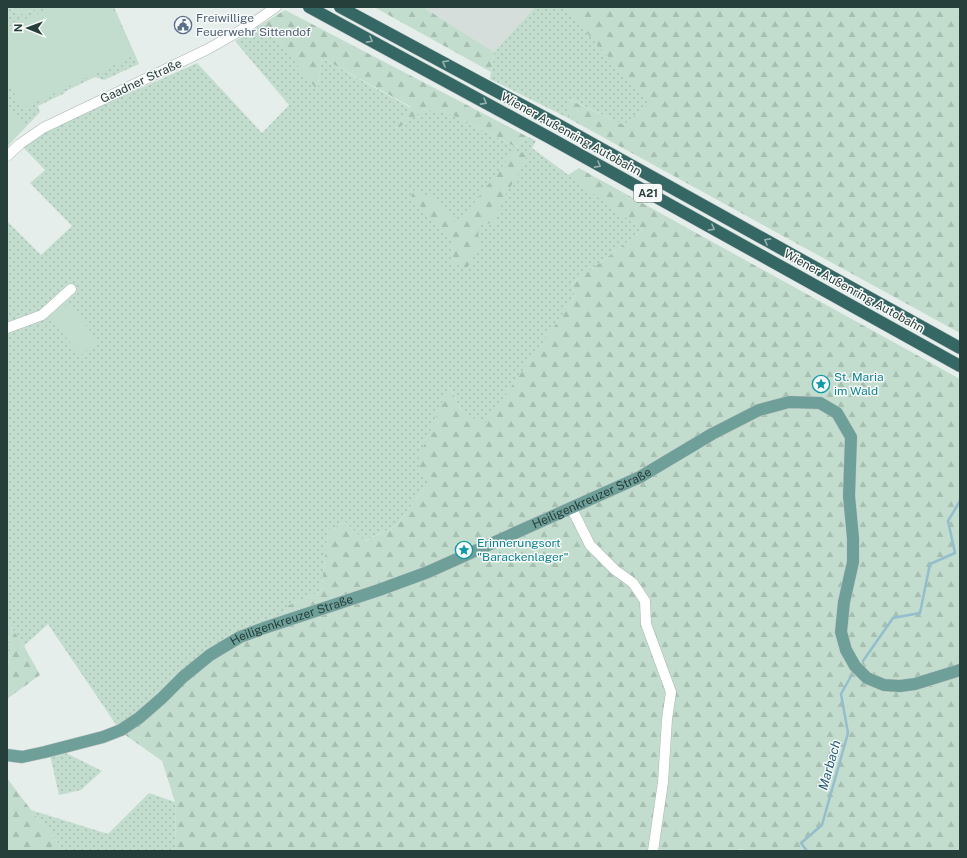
<svg xmlns="http://www.w3.org/2000/svg" width="967" height="858" viewBox="0 0 967 858" font-family="'Public Sans',sans-serif">
  <style>
    .built { fill: #d5dedb }
    .grass { fill: url(#grass-dots) }
    .forest { fill: url(#forest-firs) }
    .garden { fill: #c2ddcd }
    .lines { fill: none; stroke-linecap: round; stroke-linejoin: round }
    .stream { stroke: #94bdcd; stroke-width: 2.5 }
    .minor-casing { stroke: #a9b6b3; stroke-width: 11 }
    .major-casing { stroke: #c3c9c8; stroke-width: 13 }
    .highway-casing { stroke: #c3c9c8; stroke-width: 13 }
    .minor { stroke: #fff; stroke-width: 10 }
    .major { stroke: #6f9f99; stroke-width: 12 }
    .highway { stroke: #356865; stroke-width: 12 }
    .oneway { stroke: #96b1af }
    .labels { text-anchor: middle; stroke-width: 3; stroke-linejoin: round; paint-order: stroke }
    .shield { fill: #f7faf9; stroke: #657774; stroke-width: 1 }
    .shield-label { font-size: 11px; font-weight: bold; fill: #273f3b }
    .service-label { font-size: 12px; fill: #4e5e75; stroke: #f7faf9; text-anchor: start }
    .street-label { font-size: 12px; fill: #273f3b; stroke: #f7faf9 }
    .culture-label { font-size: 12px; fill: #0d838f; stroke: #f7faf9; text-anchor: start }
    .water-label { font-size: 13px; font-style: italic; fill: #255e76; stroke: #f7faf9 }
  </style>
  <defs>
    <pattern id="grass-dots" width="8" height="8" patternUnits="userSpaceOnUse"><rect width="8" height="8" fill="#c2ddcd"/><path d="M2 2h.1M6 6h.1" fill="none" stroke="#a7bfb1" stroke-width="1.8" stroke-linecap="round"/></pattern>
    <pattern id="forest-firs" width="22" height="20" patternUnits="userSpaceOnUse"><rect width="22" height="20" fill="#c2ddcd"/><path d="M5 1l3.5 6h-7zM16 11l3.5 6h-7z" fill="#a7bfb1"/></pattern>
  </defs>
  <rect width="100%" height="100%" fill="#e6eeec"/>
  <path class="built" d="M423 7H535L494 52Z"/>
  <path class="grass" d="M7 7 21 14 41 7H114L139 64 104 80 95 77 64 92 65 93 38 106 40 112 7 147Z
    M535 7H564L650 103 624 125 569 99 568 118 490 79 494 52Z
    M264 23 317 89 322 58 411 108 395 129 425 109 444 111 516 147 528 137 536 141 532 148 643 230 572 284 575 297 484 426 461 410 449 386 428 483 396 526 364 541 345 522 328 531 321 591 287 606 281 627 184 683 142 723 121 732 48 624 24 646 7 621V221L41 255 72 226 30 183 45 170 23 147 49 129 197 63 262 133 289 105 235 41Z
    M7 632 11 646 7 673Z
    M64 752 102 771 81 790 59 795 50 755Z
    M149 793 175 802 176 851H63L60 845 31 810 108 834Z"/>
  <path class="forest" d="M8 7H41L21 14Z
    M374 7H423L494 52 491 72Z
    M564 7H960V333L568 118V99L624 125 649 103Z
    M285 10 528 137 516 147 444 111 425 109 394 131 411 107 322 58 317 90 264 23Z
    M514 151 526 153 525 163 500 204 495 223 478 224 479 248 466 270 452 262 451 236 411 197 414 190 436 199 457 225Z
    M579 168 960 379V851H749L739 849V851H176L175 802 162 761 121 732 142 723 184 683 224 650 281 627 287 606 321 591 328 531 345 522 365 541 396 526 428 483 417 462 449 386 461 410 484 425 575 297 572 284 643 230 568 175Z
    M7 621 24 646 40 675 7 699V673L11 646 7 632Z
    M7 778 31 810 60 845 63 851H7Z"/>
  <path class="garden" d="M54 7H112L135 55 21 109 7 78V27Z
    M7 109 24 126 7 143Z
    M68 304 98 340 81 355 50 319Z"/>
  <g class="lines">
    <path class="stream" d="M863 661 893 618 920 613 930 564 955 553 948 521 960 501
      M807 851 801 843 822 825 848 733 841 694 851 676"/>
    <defs>
      <path id="minor" d="M7 156 20 144 43 128 208 49 250 25 276 7
        M7 328 42 315 71 289
        M572 509 590 545 615 570 633 583 645 601 646 624 671 692 667 719 663 782 653 851"/>
      <g id="major">
        <path id="s1" d="M7 755 22 757 45 752 103 737 121 730 139 718 162 698 183 677 210 655 240 637 264 628 379 590 428 572 640 477 712 434 759 410 789 402 820 403 837 413 851 437 849 496 853 538V562L844 602 841 632 846 650 855 666 867 678 884 685 900 686 915 684 960 670"/>
      </g>
      <path id="highway" d="M309 7 550 138 960 366
        M340 7 557 124 960 348"/>
    </defs>
    <use href="#minor" class="minor-casing"/>
    <use href="#major" class="major-casing"/>
    <use href="#highway" class="highway-casing"/>
    <use href="#minor" class="minor"/>
    <use href="#major" class="major"/>
    <use href="#highway" class="highway"/>
  </g>
  <defs><path id="oneway-chevron" d="M-2-3.5L2.5 0L-2 3.5" fill="none" stroke-width="1.6" stroke-linecap="round" stroke-linejoin="round"/></defs>
  <g class="oneway">
    <use href="#oneway-chevron" transform="translate(370 40) rotate(29)"/>
    <use href="#oneway-chevron" transform="translate(445 63) rotate(-152)"/>
    <use href="#oneway-chevron" transform="translate(484 102) rotate(29)"/>
    <use href="#oneway-chevron" transform="translate(598 165) rotate(29)"/>
    <use href="#oneway-chevron" transform="translate(712 228) rotate(29)"/>
    <use href="#oneway-chevron" transform="translate(767 241) rotate(-151)"/>
  </g>
  <defs>
    <symbol id="civic-ring" viewBox="-11 -11 22 22"><circle r="9.5" fill="#f7faf9" stroke="#5c6f8a" stroke-width="1.5"/><path d="M-.6-6.5H3V-4.5H.6V-3L4-1V1h2V6H-6V1h2V-1L-.6-3ZM-1.2 2.5V6h2.4V2.5Z" fill="#5c6f8a"/></symbol>
    <symbol id="sight-ring" viewBox="-11 -11 22 22"><circle r="9.5" fill="#f7faf9" stroke="#0f9aa8" stroke-width="1.5"/><path d="M0-6L1.8-2.2L6-1.7L2.9 1.2L3.7 5.4L0 3.3L-3.7 5.4L-2.9 1.2L-6-1.7L-1.8-2.2Z" fill="#0f9aa8"/></symbol>
  </defs>
  <g fill-rule="evenodd">
    <use href="#civic-ring" x="173" y="15" width="20" height="20"/>
    <use href="#sight-ring" x="811" y="374" width="20" height="20"/>
    <use href="#sight-ring" x="454" y="540" width="20" height="20"/>
  </g>
  <g class="labels">
    <rect class="shield" x="634" y="184" width="28" height="18" rx="3"/>
    <g class="shield-label">
      <text x="648" y="197">A21</text>
    </g>
    <g class="service-label">
      <text x="196" y="22">Freiwillige<tspan x="196" dy="14">Feuerwehr Sittendof</tspan></text>
    </g>
    <g class="street-label">
      <text transform="translate(141 81) rotate(-25)" y="4">Gaadner Straße</text>
      <text transform="translate(571 134) rotate(29)" y="4">Wiener Außenring Autobahn</text>
      <text transform="translate(854 291) rotate(29)" y="4">Wiener Außenring Autobahn</text>
      <text dy="4" stroke="none"><textPath href="#s1" startOffset="648">Heiligenkreuzer Straße</textPath></text>
      <text dy="4" stroke="none"><textPath href="#s1" startOffset="324">Heiligenkreuzer Straße</textPath></text>
    </g>
    <g class="culture-label">
      <text x="834" y="381">St. Maria<tspan x="834" dy="14">im Wald</tspan></text>
      <text x="477" y="547">Erinnerungsort<tspan x="477" dy="14">"Barackenlager"</tspan></text>
    </g>
    <g class="water-label">
      <text transform="translate(829 765) rotate(-74)" y="5">Marbach</text>
    </g>
  </g>
  <rect width="967" height="858" fill="none" stroke="#273f3b" stroke-width="16"/>
  <g transform="translate(28 28) rotate(271)" stroke="#f7faf9" stroke-width="3" paint-order="stroke">
  <path d="M0-3L7 15L0 10L-7 15Z" fill="#273f3b"/>
  <text y="-6" font-size="11" font-weight="bold" text-anchor="middle" fill="#273f3b">N</text>
  </g>
</svg>
